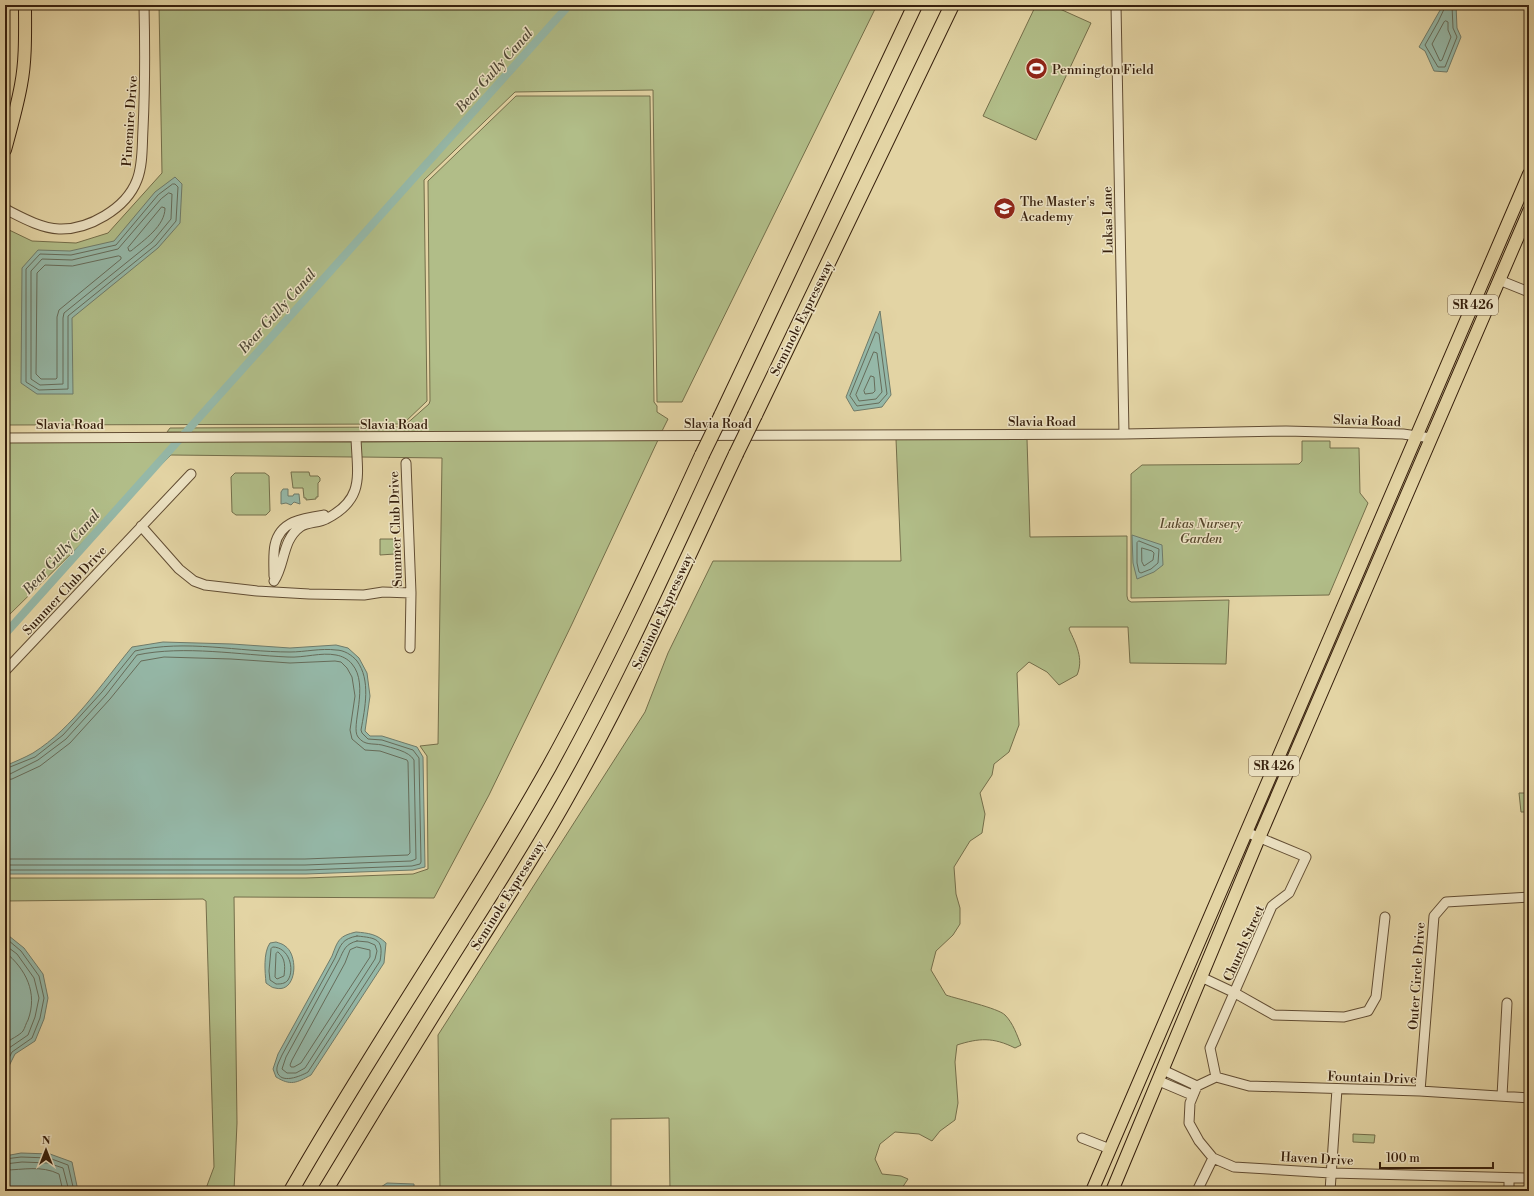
<svg xmlns="http://www.w3.org/2000/svg" width="1534" height="1196" viewBox="0 0 1534 1196" font-family="'Libre Bodoni',serif">
  <style>
    .green { fill: #b1bd88; stroke: #746e4a }
    .water { fill: #95b8a8; stroke: #6f7b6a }
    .lines { fill: none; stroke-linecap: round; stroke-linejoin: round }
    .shore { stroke: #666c5a; stroke-width: 1 }
    .canal { stroke: #95b8a8; stroke-width: 8 }
    .minor-casing { stroke: #624d33; stroke-width: 11 }
    .major-casing { stroke: #37200d; stroke-width: 14 }
    .highway-casing { stroke: #37200d; stroke-width: 16 }
    .minor { stroke: #ede3c4; stroke-width: 9 }
    .major { stroke: #e3d4a4; stroke-width: 12 }
    .highway { stroke: #e3d4a4; stroke-width: 14 }
    .highway-bridge-casing { stroke: #37200d; stroke-width: 16; stroke-linecap: butt }
    .highway-bridge { stroke: #e3d4a4; stroke-width: 14 }
    .labels { text-anchor: middle; stroke-width: 3; stroke-linejoin: round; paint-order: stroke }
    .shield { fill: #ede3c4; stroke: #6e5a44; stroke-width: 1 }
    .shield-label { font-size: 12px; font-weight: bold; fill: #37200d }
    .poi-label { font-size: 13px; fill: #37200d; stroke: #ede3c4; text-anchor: start }
    .street-label { font-size: 13px; fill: #37200d; stroke: #ede3c4 }
    .park-label { font-size: 13px; font-style: italic; fill: #56472c; stroke: #ede3c4 }
    .water-label { font-size: 14px; font-style: italic; fill: #4e4634; stroke: #ede3c4 }
  </style>
  <rect width="100%" height="100%" fill="#e3d4a4"/>
  <filter id="stains"><feTurbulence type="fractalNoise" baseFrequency=".005" numOctaves="4"/><feColorMatrix values="0 0 0 0 .2 0 0 0 0 .09 0 0 0 0 .02 0 0 0 .5 -.17"/></filter>
  <radialGradient id="worn" r=".72"><stop offset=".6" stop-color="#630" stop-opacity="0"/><stop offset="1" stop-color="#630" stop-opacity=".3"/></radialGradient>
  <path class="green" d="M159 5H877L682 402H657L653 90 515 92 424 180 427 401 403 424 5 425V228L32 241 76 243 108 233 162 173Z
    M1036 5H1051L1091 23 1036 140 983 116Z
    M516 96H650L654 402 657 406V412L668 419 662 431 360 433 167 432 170 428 403 427 429 404 430 401 428 181Z
    M896 439H1027L1030 537 1127 536V596L1128 600 1131 602 1229 600 1226 664 1130 663 1128 627H1070L1069 629C1076 644 1084 659 1077 675L1059 685 1047 672 1029 662 1017 673 1019 725 1009 752 994 764 992 775 980 793 985 814 982 833 970 841 954 867 956 894 960 908V924L953 935 936 951 931 970 946 995C957 999 998 1008 1005 1015 1013 1023 1017 1035 1021 1045L1015 1048C993 1037 979 1038 957 1045L955 1062 958 1103 955 1120 940 1131 932 1141 919 1134 895 1132 880 1144 875 1159 882 1174 901 1176 908 1179 900 1191H670L669 1118 611 1119V1191H440L438 1035 645 712 668 653 713 561H901Z
    M658 440 572 624 489 795 434 898 234 897 237 1123 234 1191H205L214 1167 206 901 203 899 5 901V878H306L413 874 428 869 427 756 420 746 438 744 442 458 361 457 360 442Z
    M169 441 353 442V457L171 455 5 619 6 442Z
    M1302 441H1330V448H1359L1360 493 1368 503 1329 595 1131 598V474L1142 465 1299 464 1302 461Z
    M291 472H309L310 476H318L320 478V481L318 483V497H316V499L306 500V498H304L303 488H293Z
    M235 473H265L269 476 270 511 266 515H236L232 512 231 477Z
    M380 539H395V554L380 555Z
    M1519 793H1529V812H1521Z
    M1353 1134 1375 1135 1374 1143 1353 1142Z"/>
  <path class="water" d="M1443 5H1456L1457 28 1461 37 1447 72 1434 71 1425 51 1419 47Z
    M175 177 182 184 180 223 158 248 72 318 73 394H37L21 383 22 268 38 250 70 251 114 241 155 192Z
    M880 311 891 395 882 407 854 411 846 397Z
    M283 489H288V496H293L294 494H299L300 504 294 502 291 505 286 503 281 504V492Z
    M1132 535 1162 545 1163 565 1154 572 1137 579 1133 563Z
    M163 642 232 644 290 648 336 645 348 648 359 658 367 673 370 696 365 731 370 736H382L417 747 423 757 425 867 413 870 306 874H5V766C14 762 24 758 33 753 73 728 102 683 132 647Z
    M356 932C368 933 377 934 386 943L384 963 311 1075C296 1083 291 1086 276 1077L273 1069 278 1054 332 956C338 940 339 936 356 932Z
    M5 936H9L24 948 43 974 48 998 44 1019 35 1041 15 1054 5 1074Z
    M276 942C279 943 283 944 285 946 299 955 297 994 275 988 272 988 269 985 266 983 265 972 263 953 270 943Z
    M21 1153 50 1154 72 1162 78 1191H5V1156Z
    M387 1183 414 1184V1191H375Z"/>
  <g class="lines">
    <path class="shore" d="M1446 5 1438 22 1425 45 1438 67H1445L1457 37 1453 28 1452 5
      M1446 21 1448 22V30L1451 37 1442 60 1440 61 1432 44 1444 22Z
      M173 184H175L178 187 176 221 156 245 68 316V389L39 390 26 382V269L40 254 71 255 116 245 158 195Z
      M169 193 172 194 171 219 152 242 64 313 63 318V384L40 385 31 379V271L42 259 72 260 118 249 161 199Z
      M162 207 165 208C165 226 144 240 131 251H129L128 248Z
      M119 256 121 257V259L59 310 57 317V378L56 379H41L36 374 37 273 45 265 72 266Z
      M876 332 879 334 887 394 879 403 857 406 850 396Z
      M874 352 877 353 882 392 876 399 859 401 856 395Z
      M871 376 874 377 875 391 873 393 865 394 864 391Z
      M1139 541 1159 549 1158 563 1151 569 1141 573 1139 572 1137 563V543Z
      M1142 548 1152 551 1154 553 1153 560 1144 566 1142 562Z
      M5 769 35 757 63 735 102 692 135 651C186 639 238 652 290 652 305 652 321 648 336 650 344 650 352 655 357 661 371 680 365 708 361 730L362 733 368 739 382 740 413 750 419 758 421 862 420 864 412 866 306 870H5
      M5 774H10L38 760 66 739 106 695 137 655C184 645 240 655 288 657 304 658 321 652 336 655 342 656 348 659 352 664 370 685 350 727 358 737 365 746 372 743 382 745 392 748 409 751 414 760L416 859 411 861 305 865H5
      M5 780 12 779 40 766 70 743 110 699 141 661 164 657 231 659 290 663 335 661 341 662 347 668 352 677 355 696 350 730 352 739 365 750 380 751 407 760 408 762 410 853 408 855 305 859H5
      M357 936C377 938 384 939 380 961L308 1072C301 1076 280 1085 277 1071 276 1066 280 1060 282 1055L335 958C341 944 342 939 357 936Z
      M5 940H8L21 951 39 976 44 998 40 1018 32 1038 12 1052 5 1066
      M357 941 368 942 375 945 377 951 375 959 305 1068 296 1073H287L282 1069 286 1057 339 960C344 950 345 944 357 941Z
      M5 945 17 954 34 978 39 998 35 1017 28 1035 9 1048 5 1055
      M273 947C289 947 295 969 288 980 285 984 280 984 276 984L270 980 269 971 271 949Z
      M357 947 370 950V957L301 1063 294 1067H291L290 1065 292 1060 345 963 350 950Z
      M5 952C26 969 38 993 28 1020 26 1023 25 1028 23 1031 19 1036 10 1039 5 1044
      M278 952C286 958 285 968 284 976L277 979 275 977 276 954Z
      M5 1159 21 1157 49 1158 68 1165 74 1191
      M5 1164 22 1162 48 1163 63 1168 69 1191
      M5 1170C23 1170 41 1165 59 1174L63 1191"/>
    <path class="canal" d="M5 634 569 5"/>
    <defs>
      <path id="minor" d="M1116 5 1124 434
        M5 209C21 217 40 228 59 229 88 230 126 209 137 180 143 165 142 146 143 129 145 88 145 47 144 5
        M1499 280 1529 292
        M5 438 1124 434 1286 431 1403 434 1431 438
        M406 463 411 593 410 648
        M141 526 179 569 194 581 205 585 257 591 309 594 364 595 383 592 411 593
        M274 576C274 566 273 554 275 545 280 521 303 518 324 515
        M274 581C285 565 282 540 300 527 307 522 319 523 326 519 366 499 357 474 356 437
        M5 671 191 474
        M1246 832 1306 857 1289 893 1272 906 1210 1048 1216 1077 1197 1086 1190 1103 1189 1123 1199 1141 1213 1158 1234 1167 1331 1173 1529 1178
        M1201 977 1235 993 1274 1015 1344 1017 1368 1011 1376 997 1385 917
        M1163 1070 1197 1086
        M1216 1077 1249 1086 1420 1091 1529 1098
        M1159 1081 1192 1095
        M1420 1091 1434 916 1446 902 1529 897
        M1502 1096 1507 1003
        M1082 1138 1110 1149
        M1197 1191 1213 1158
        M1330 1191 1337 1089
        M1509 1191V1178"/>
      <path id="major" d="M5 150C11 128 17 107 21 85 26 59 25 31 25 5
        M1092 1191 1529 174
        M1112 1191 1259 838 1529 211"/>
      <path id="highway" d="M755 415 952 5
        M721 416 915 5
        M291 1191C373 1047 468 911 549 767 605 665 654 560 702 455
        M325 1191C367 1121 410 1051 454 981 492 920 532 860 567 797 630 686 682 569 736 454"/>
    </defs>
    <use href="#minor" class="minor-casing"/>
    <use href="#major" class="major-casing"/>
    <use href="#highway" class="highway-casing"/>
    <use href="#minor" class="minor"/>
    <use href="#major" class="major"/>
    <use href="#highway" class="highway"/>
    <defs>
      <path id="highway-bridge" d="M736 454 755 415
        M702 455 721 416"/>
    </defs>
    <use href="#highway-bridge" class="highway-bridge-casing"/>
    <use href="#highway-bridge" class="highway-bridge"/>
  </g>
  <defs>
    <symbol id="stadium-disc" viewBox="-11 -11 22 22"><circle r="9.5" fill="#8f2418" stroke="#ede3c4"/><path d="M0-5a6.5 5 0 1 0 0 10a6.5 5 0 1 0 0-10ZM-3.5-1.8h7v3.6h-7Z" fill="#fff"/></symbol>
    <symbol id="school-disc" viewBox="-11 -11 22 22"><circle r="9.5" fill="#8f2418" stroke="#ede3c4"/><path d="M0-5L7-2L0 1L-7-2ZM-4 1L0 2.5L4 1V4Q0 6-4 4Z" fill="#fff"/></symbol>
  </defs>
  <g fill-rule="evenodd">
    <use href="#stadium-disc" x="1024" y="56" width="25" height="25"/>
    <use href="#school-disc" x="992" y="196" width="25" height="25"/>
  </g>
  <g class="labels">
    <g class="shield">
      <rect x="1448" y="295" width="50" height="20" rx="3"/>
      <rect x="1249" y="756" width="50" height="20" rx="3"/>
    </g>
    <g class="shield-label">
      <text x="1473" y="309">SR 426</text>
      <text x="1274" y="770">SR 426</text>
    </g>
    <g class="poi-label">
      <text x="1052" y="74">Pennington Field</text>
      <text x="1020" y="206">The Master's<tspan x="1020" dy="15">Academy</tspan></text>
    </g>
    <g class="street-label">
      <text transform="translate(129 121) rotate(-86)" y="5">Pinemire Drive</text>
      <text transform="translate(1107 220) rotate(-91)" y="5">Lukas Lane</text>
      <text transform="translate(801 318) rotate(-64)" y="5">Seminole Expressway</text>
      <text transform="translate(1367 420) rotate(2)" y="5">Slavia Road</text>
      <text x="1042" y="426">Slavia Road</text>
      <text x="718" y="428">Slavia Road</text>
      <text x="70" y="429">Slavia Road</text>
      <text x="394" y="429">Slavia Road</text>
      <text transform="translate(395 529) rotate(-92)" y="5">Summer Club Drive</text>
      <text transform="translate(64 590) rotate(-47)" y="5">Summer Club Drive</text>
      <text transform="translate(662 611) rotate(-65)" y="5">Seminole Expressway</text>
      <text transform="translate(507 895) rotate(-58)" y="5">Seminole Expressway</text>
      <text transform="translate(1243 943) rotate(-66)" y="5">Church Street</text>
      <text transform="translate(1416 976) rotate(-86)" y="5">Outer Circle Drive</text>
      <text transform="translate(1372 1077) rotate(2)" y="5">Fountain Drive</text>
      <text transform="translate(1317 1158) rotate(3)" y="5">Haven Drive</text>
    </g>
    <g class="park-label">
      <text x="1201" y="528">Lukas Nursery<tspan x="1201" dy="15">Garden</tspan></text>
    </g>
    <g class="water-label">
      <text transform="translate(494 70) rotate(-48)" y="5">Bear Gully Canal</text>
      <text transform="translate(277 311) rotate(-48)" y="5">Bear Gully Canal</text>
      <text transform="translate(61 552) rotate(-48)" y="5">Bear Gully Canal</text>
    </g>
  </g>
  <rect width="1534" height="1196" fill="none" stroke="#e3d4a4" stroke-width="20"/>
  <rect x="6" y="6" width="1522" height="1184" fill="none" stroke="#37200d" stroke-width="2"/>
  <rect x="10" y="10" width="1514" height="1176" fill="none" stroke="#37200d"/>
  <g transform="translate(46 1150)" stroke="#ede3c4" stroke-width="3" paint-order="stroke">
  <path d="M0-3L7 15L0 10L-7 15Z" fill="#37200d"/>
  <text y="-6" font-size="11" font-weight="bold" text-anchor="middle" fill="#37200d">N</text>
  </g>
  <path d="M1380 1162v6h113v-6" fill="none" stroke="#37200d" stroke-width="2"/>
  <text x="1386" y="1162" font-size="12" fill="#37200d" stroke="#ede3c4" stroke-width="3" paint-order="stroke">100 m</text>
  <rect width="100%" height="100%" filter="url(#stains)"/>
  <rect width="100%" height="100%" fill="url(#worn)"/>
</svg>
